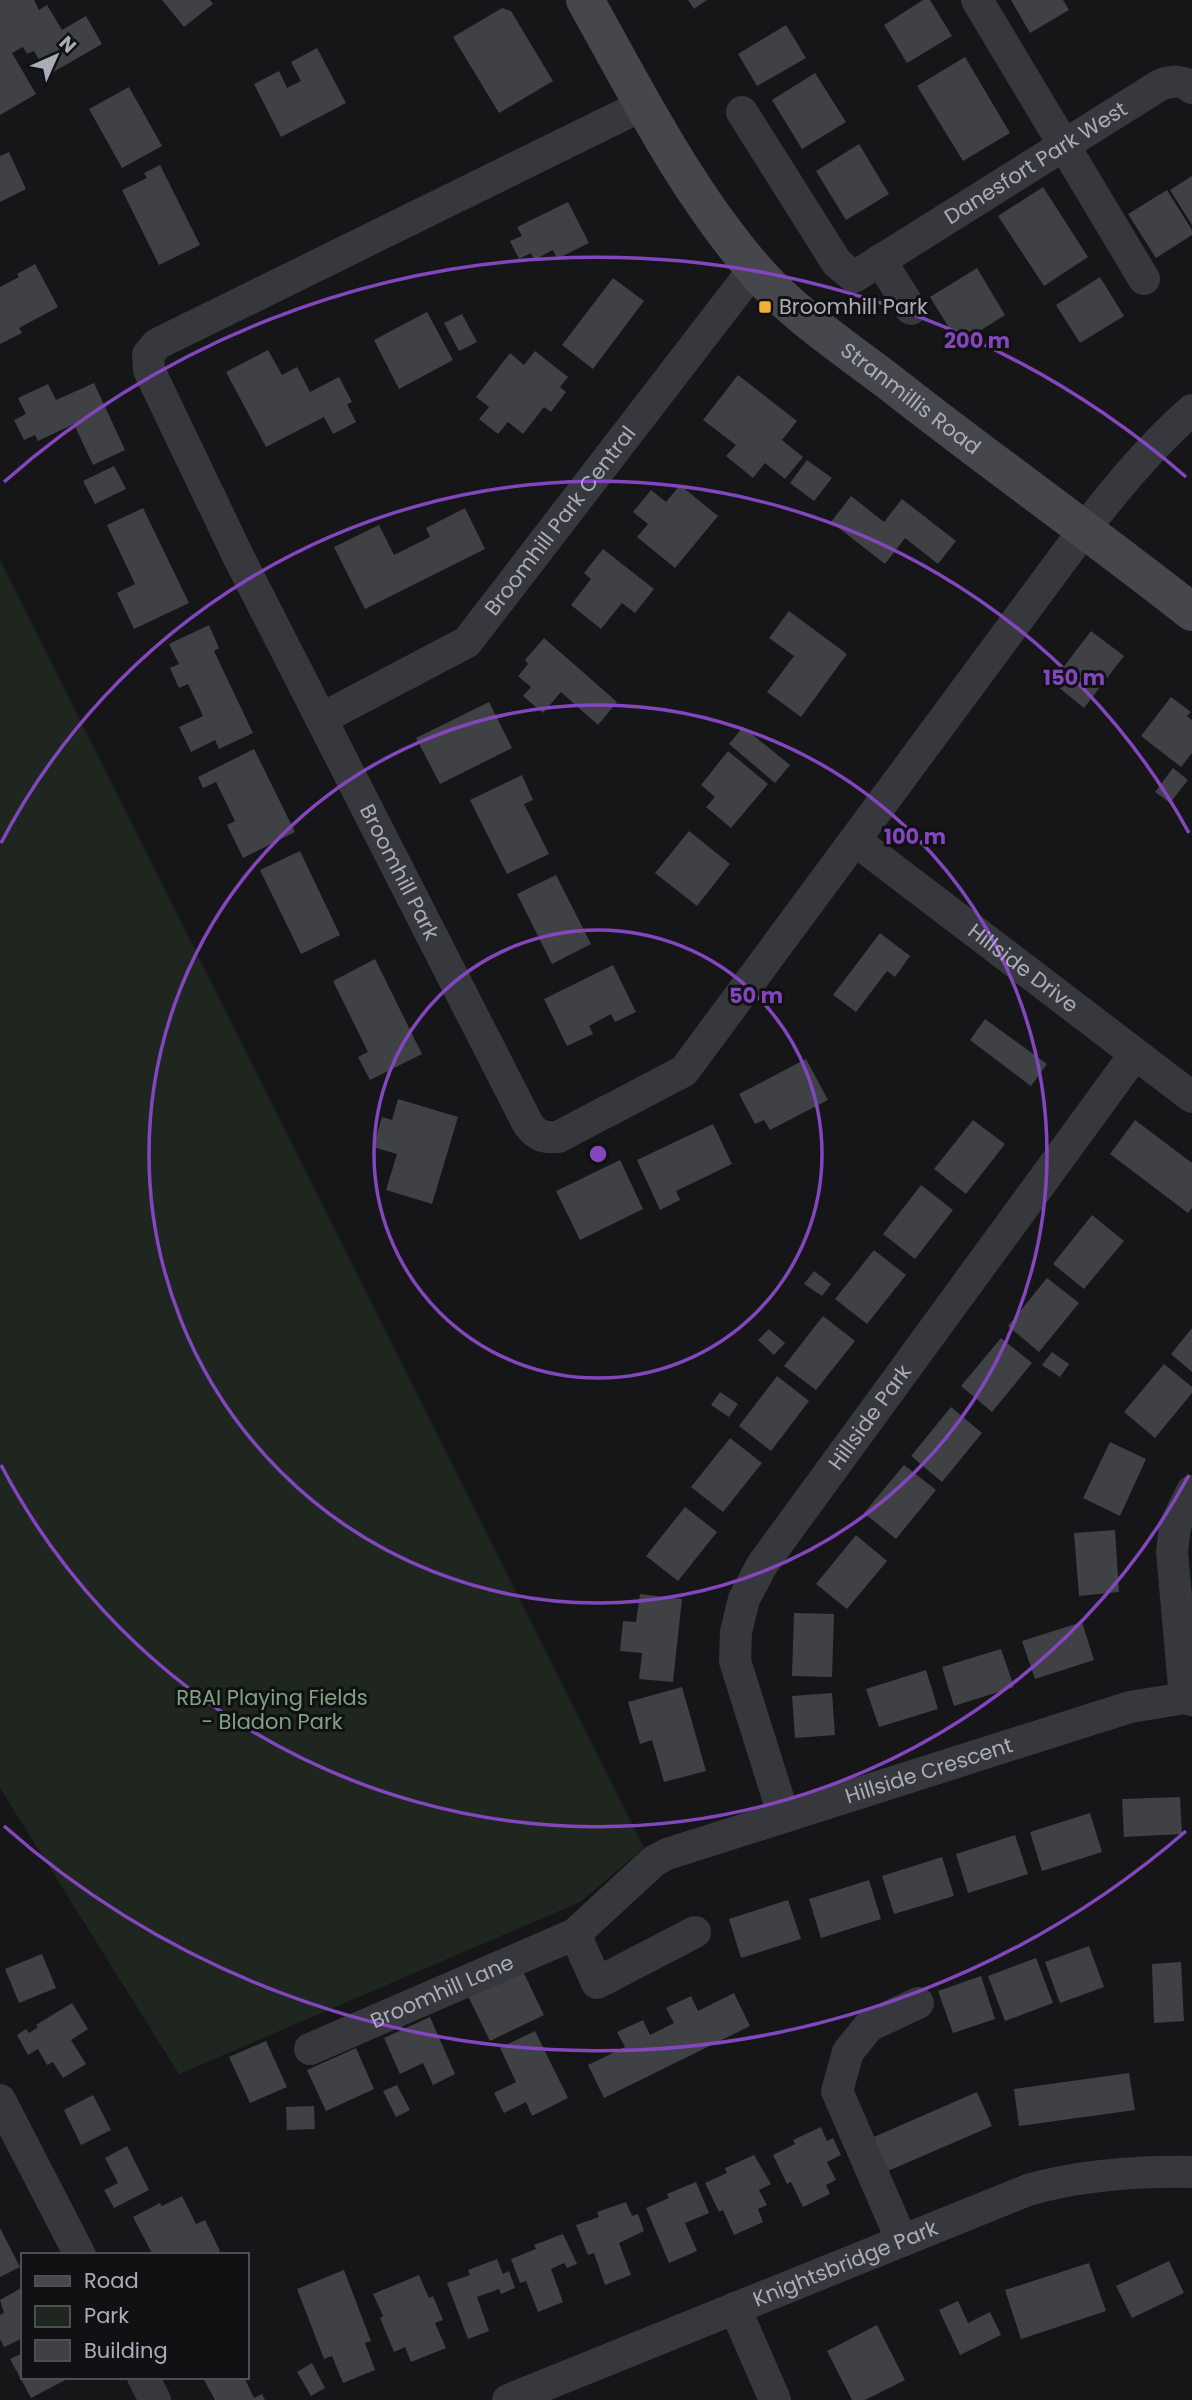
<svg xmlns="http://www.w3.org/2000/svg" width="1192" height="2400" viewBox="0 0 1192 2400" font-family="Poppins,sans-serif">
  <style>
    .green { fill: #1e261f }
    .building { fill: #404145 }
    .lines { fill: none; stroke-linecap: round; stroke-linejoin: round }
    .street { stroke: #37383d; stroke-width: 32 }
    .secondary { stroke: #45474d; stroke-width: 38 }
    .ring { fill: none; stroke: #8446be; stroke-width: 3.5 }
    .poi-dot { fill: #f2b134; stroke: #111113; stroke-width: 2.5 }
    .labels { text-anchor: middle; stroke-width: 6; stroke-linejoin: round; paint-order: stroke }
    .street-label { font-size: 21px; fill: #a8adb8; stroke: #111113 }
    .poi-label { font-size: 21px; fill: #a8adb8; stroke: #111113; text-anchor: start }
    .park-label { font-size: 21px; fill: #7fa381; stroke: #111113 }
    .centre { fill: #8446be; stroke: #111113; stroke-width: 3.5 }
    .ring-label { font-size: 21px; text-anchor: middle; font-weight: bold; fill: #8446be; stroke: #111113; stroke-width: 6; stroke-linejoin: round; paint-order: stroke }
  </style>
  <rect width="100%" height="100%" fill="#161618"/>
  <path class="green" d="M0 560 644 1848 580 1902 179 2074 0 1788Z"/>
  <path class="building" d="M0 0H34L39 10 47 5 62 30 86 16 102 44 48 75 34 51 27 54 23 47 12 53 36 94 0 115Z
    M162 0H210L213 4 184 27Z
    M688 0H707L694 9Z
    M923 0H930L952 36 907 63 884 25Z
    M1011 0H1063L1069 10 1030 33Z
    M502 8 511 11 553 81 499 113 453 37Z
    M786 25 806 58 757 86 738 54Z
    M317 48 346 103 281 137 254 84 279 71 287 88 301 81 291 62Z
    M965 57 1010 133 963 161 917 86Z
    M815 73 846 122 802 149 772 100Z
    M129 87 162 146 122 168 89 109Z
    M859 144 889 194 846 220 816 171Z
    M9 152 26 189 0 202V156Z
    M160 165 200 245 159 265 122 190 147 178 144 173Z
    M1192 176V225L1170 190Z
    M1043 187 1088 257 1044 286 998 216Z
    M1167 190 1192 230V235L1156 258 1128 214Z
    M568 202 589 243 557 259 553 250 534 260 531 253 519 259 510 241 522 236 517 227Z
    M35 264 58 307 19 328 22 333 0 344V287L19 277 17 274Z
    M977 268 1005 315 959 344 930 297Z
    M1100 277 1124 316 1080 343 1056 305Z
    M613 278 644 301 593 369 562 345Z
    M427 312 453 360 399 389 374 340Z
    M462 314 477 342 459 351 444 323Z
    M268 350 282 375 297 367 310 392 339 377 352 402 347 404 356 422 333 434 324 417 266 447 226 372Z
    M535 351 568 377 560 387 566 392 551 412 544 407 523 434 508 422 498 434 479 419 489 407 476 397 510 353 524 365Z
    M738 375 797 421 782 440 803 457 785 479 765 463 753 478 726 456 736 445 703 420Z
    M94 383 125 450 93 465 74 424 38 441 35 435 24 440 14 420 26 414 18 398 48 384 56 400Z
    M807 460 832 478 814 501 790 483Z
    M114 466 126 489 95 504 83 481Z
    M680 485 718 516 675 568 637 537 648 524 633 512 651 490 666 502Z
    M851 496 884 522 902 499 956 541 938 564 905 538 885 564 831 522Z
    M143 508 189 603 134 629 117 593 135 584 107 525Z
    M465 508 485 549 365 609 334 547 379 525 394 555 430 537 426 528Z
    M603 549 654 589 635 613 622 603 601 629 571 605 591 579 584 573Z
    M789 611 847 654 801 717 767 692 794 656 769 638Z
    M209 625 219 648 214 651 253 733 219 749 215 740 191 752 179 727 203 716 188 684 179 688 170 668 179 664 169 644Z
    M1091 631 1124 656 1084 708 1052 682Z
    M544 638 617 702 598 725 561 692 543 713 523 696 531 687 518 676 528 664 525 660Z
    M1171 697 1191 712 1187 716 1192 720V753L1181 767 1141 736Z
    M489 702 512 748 440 784 416 738Z
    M743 727 790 765 775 783 729 744Z
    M254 749 295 832 243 858 227 825 235 821 216 782 203 788 198 777Z
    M728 751 768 784 731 828 706 807 715 797 701 785Z
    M1173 768 1188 780 1170 803 1155 792Z
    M522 775 533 800 524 804 549 854 507 874 470 800Z
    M689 831 730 864 697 906 655 873Z
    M300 851 340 935 301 954 260 870Z
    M556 875 591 944 552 964 517 894Z
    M880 933 910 956 895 977 887 971 856 1012 833 995Z
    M375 959 422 1054 370 1080 358 1057 368 1052 333 981Z
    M613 965 636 1012 615 1022 611 1014 589 1026 593 1034 567 1046 544 999Z
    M985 1019 1047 1064 1031 1086 970 1040Z
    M806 1059 828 1100 770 1130 764 1120 755 1124 739 1094Z
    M398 1099 458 1117 432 1204 386 1190 397 1154 373 1147 382 1117 392 1120Z
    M973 1120 1005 1144 966 1194 934 1169Z
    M1135 1120 1192 1163V1208L1188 1213 1110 1154Z
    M713 1124 732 1164 676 1191 680 1200 660 1210 637 1160Z
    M620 1160 643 1209 580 1240 556 1191Z
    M921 1185 953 1210 915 1259 883 1234Z
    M1092 1215 1124 1241 1084 1289 1053 1264Z
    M874 1250 906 1275 867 1324 835 1299Z
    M814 1271 831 1284 822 1296 804 1284Z
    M1047 1278 1079 1303 1039 1352 1008 1326Z
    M823 1316 855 1341 816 1390 784 1366Z
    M1192 1328V1372L1171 1354Z
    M769 1329 785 1343 774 1355 758 1340Z
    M1001 1338 1032 1363 992 1412 961 1386Z
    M1052 1352 1069 1364 1060 1377 1042 1365Z
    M1164 1364 1192 1387V1393L1155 1438 1124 1412Z
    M777 1376 809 1401 771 1451 739 1426Z
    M720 1392 738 1404 729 1417 711 1405Z
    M951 1407 982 1433 942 1482 911 1456Z
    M730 1438 762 1463 723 1512 691 1487Z
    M1110 1442 1146 1459 1120 1516 1083 1498Z
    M904 1465 936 1490 896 1539 864 1513Z
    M685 1507 717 1532 678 1581 646 1556Z
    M1115 1530 1119 1592 1079 1596 1074 1533Z
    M856 1535 887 1561 847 1609 816 1584Z
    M640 1594 682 1599 673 1682 639 1679 642 1653 620 1651 623 1621 636 1622Z
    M794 1613 834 1614 832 1677 792 1676Z
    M1082 1622 1094 1660 1035 1679 1022 1641Z
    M1001 1649 1014 1687 954 1706 942 1667Z
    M926 1670 938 1709 879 1727 866 1689Z
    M682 1687 706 1771 664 1782 652 1740 640 1744 628 1702Z
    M832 1693 835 1735 795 1738 792 1696Z
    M1180 1797 1182 1834 1124 1837 1122 1799Z
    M1090 1813 1102 1852 1042 1871 1030 1832Z
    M1015 1835 1028 1874 968 1893 956 1854Z
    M942 1857 954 1896 894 1914 882 1876Z
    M869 1880 881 1919 821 1938 809 1899Z
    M788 1900 801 1939 741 1958 729 1919Z
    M1089 1946 1104 1987 1060 2003 1045 1962Z
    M42 1954 56 1988 19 2003 5 1969Z
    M1036 1958 1053 2003 1005 2021 988 1976Z
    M1181 1962 1184 2021 1154 2023 1152 1964Z
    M519 1963 544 2015 490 2041 465 1990Z
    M981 1976 995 2019 953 2033 938 1991Z
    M734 1993 750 2026 604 2098 588 2065 625 2047 617 2032 643 2020 650 2035 674 2023 666 2008 691 1996 698 2011Z
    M72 2003 88 2029 71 2040 86 2064 63 2078 53 2062 47 2065 38 2049 28 2055 17 2035 26 2029 29 2033 38 2027 36 2025Z
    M430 2017 455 2074 433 2085 423 2063 400 2074 384 2038Z
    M535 2031 568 2098 532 2116 526 2102 504 2113 494 2093 516 2082 500 2048Z
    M266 2041 287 2087 250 2103 229 2057Z
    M356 2048 374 2089 326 2111 307 2070Z
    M1129 2073 1135 2110 1019 2126 1014 2089Z
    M397 2085 410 2110 396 2117 383 2091Z
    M977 2092 992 2126 881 2174 867 2140Z
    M93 2095 111 2130 81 2145 64 2110Z
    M314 2106 315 2129 287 2130 286 2107Z
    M821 2127 827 2141 833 2138 841 2155 827 2162 836 2180 826 2185 830 2194 803 2207 791 2182 787 2184 773 2155 795 2144 793 2140Z
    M127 2146 149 2190 114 2208 104 2190 118 2183 105 2158Z
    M754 2155 771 2184 759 2190 767 2205 758 2209 763 2222 734 2235 723 2210 719 2212 705 2183 727 2173 725 2168Z
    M696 2182 709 2213 685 2223 697 2251 669 2263 646 2208 669 2198 667 2194Z
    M182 2196 196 2224 205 2220 220 2251 213 2255H153L133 2217 160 2203 162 2206Z
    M626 2202 632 2216 638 2214 644 2231 619 2243 631 2275 605 2285 594 2253 588 2255 576 2225 599 2217 597 2212Z
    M0 2228 20 2267 0 2277Z
    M563 2234 577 2264 567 2268 564 2263 551 2269 563 2302 538 2312 526 2281 520 2283 511 2259 536 2249 534 2245Z
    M497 2259 503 2274 509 2271 515 2288 501 2294 499 2289 477 2297 489 2331 468 2339 447 2283 470 2275 468 2270Z
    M1169 2261 1184 2293 1132 2318 1116 2286Z
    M1089 2263 1106 2311 1021 2339 1005 2290Z
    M344 2270 371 2341 365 2343 375 2370 343 2383 332 2356 324 2359 297 2289Z
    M419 2275 429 2298 433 2296 443 2320 435 2323 446 2348 411 2362 405 2347 394 2352 380 2318 383 2316 373 2294Z
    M23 2287V2338L4 2347 0 2339V2315L4 2313 0 2300Z
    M958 2301 968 2323 990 2312 1001 2335 960 2355 939 2310Z
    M877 2325 905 2380 865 2400H852L827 2351Z
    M23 2353V2377H71L31 2398 10 2359Z
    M312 2363 325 2388 311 2396 297 2372Z
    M208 2377H244L254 2398 262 2394 265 2400H215L204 2380Z"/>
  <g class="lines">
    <g class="street">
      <path d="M977 0 1144 279"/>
      <path id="s1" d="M643 105 157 344 148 355 149 370 239 558 528 1124C537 1136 543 1138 558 1137L684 1071 1084 530C1117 487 1151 446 1192 410"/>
      <path id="s2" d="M742 112 837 263 854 277 1160 85C1172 81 1182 79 1192 88"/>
      <path d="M880 260 911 309"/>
      <path id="s3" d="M321 719 467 642 754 269"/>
      <path id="s4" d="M856 841 1192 1097"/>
      <path d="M1185 1698 1172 1552 1175 1526 1192 1491"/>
      <path id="s5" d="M784 1817 735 1661 736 1632 744 1599 762 1565 1135 1054"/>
      <path d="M575 1934 597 1983 695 1932"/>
      <path id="s6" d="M310 2049 575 1934 654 1861 667 1854 1130 1707 1185 1698 1192 1700"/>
      <path d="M0 2100 80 2255"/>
      <path d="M902 2241 837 2091 848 2052 869 2026 918 2003"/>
      <path d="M735 2308 775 2400"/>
      <path d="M143 2377 155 2400"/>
      <path id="s7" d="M508 2400 1028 2190C1081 2175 1136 2171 1192 2172"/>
    </g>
    <path class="secondary" id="s8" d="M585 0C636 91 685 189 754 269 792 313 842 346 888 381 988 460 1092 533 1192 612"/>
  </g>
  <g class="ring">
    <circle cx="598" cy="1154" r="224"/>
    <circle cx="598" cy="1154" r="449"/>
    <path d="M1189 1475A673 673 0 0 1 1 1465M1 843A673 673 0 0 1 1189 833"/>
    <path d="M1186 1831A897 897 0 0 1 4 1826M4 482A897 897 0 0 1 1186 477"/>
  </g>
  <rect class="poi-dot" x="758" y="300" width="14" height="14" rx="3.5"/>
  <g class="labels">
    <g class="street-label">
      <text dy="7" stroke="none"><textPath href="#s2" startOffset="415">Danesfort Park West</textPath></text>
      <text dy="7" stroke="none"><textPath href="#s8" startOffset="522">Stranmillis Road</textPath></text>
      <text dy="7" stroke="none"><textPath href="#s3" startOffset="318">Broomhill Park Central</textPath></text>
      <text dy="7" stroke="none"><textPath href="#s1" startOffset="1132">Broomhill Park</textPath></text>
      <text dy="7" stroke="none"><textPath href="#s4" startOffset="210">Hillside Drive</textPath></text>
      <text dy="7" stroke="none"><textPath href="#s5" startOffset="448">Hillside Park</textPath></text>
      <text dy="7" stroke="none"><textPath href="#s6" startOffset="686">Hillside Crescent</textPath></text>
      <text dy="7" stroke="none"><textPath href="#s6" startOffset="144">Broomhill Lane</textPath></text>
      <text dy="7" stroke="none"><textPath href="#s7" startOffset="364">Knightsbridge Park</textPath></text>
    </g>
    <g class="poi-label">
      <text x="779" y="314">Broomhill Park</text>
    </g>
    <g class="park-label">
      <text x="272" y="1705">RBAI Playing Fields<tspan x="272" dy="24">- Bladon Park</tspan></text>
    </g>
  </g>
  <circle cx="598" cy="1154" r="10" class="centre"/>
  <g class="ring-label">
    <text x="977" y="348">200 m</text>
    <text x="1074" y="685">150 m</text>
    <text x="915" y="844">100 m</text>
    <text x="756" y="1003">50 m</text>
  </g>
  <rect x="21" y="2253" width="228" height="126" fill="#111113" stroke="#4d4f55" stroke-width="2"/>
  <rect x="35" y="2276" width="35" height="10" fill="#45474d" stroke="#4d4f55" stroke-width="2"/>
  <text x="84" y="2288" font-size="21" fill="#a8adb8">Road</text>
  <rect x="35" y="2306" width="35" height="21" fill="#1e261f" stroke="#4d4f55" stroke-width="2"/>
  <text x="84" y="2323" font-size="21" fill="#a8adb8">Park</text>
  <rect x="35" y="2340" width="35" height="21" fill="#404145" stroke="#4d4f55" stroke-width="2"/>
  <text x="84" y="2358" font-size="21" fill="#a8adb8">Building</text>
  <g transform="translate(56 56) rotate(45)" stroke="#111113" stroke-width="5" paint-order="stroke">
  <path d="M0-5L12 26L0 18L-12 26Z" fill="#a8adb8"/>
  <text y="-10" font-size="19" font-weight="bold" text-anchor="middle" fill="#a8adb8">N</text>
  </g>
</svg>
